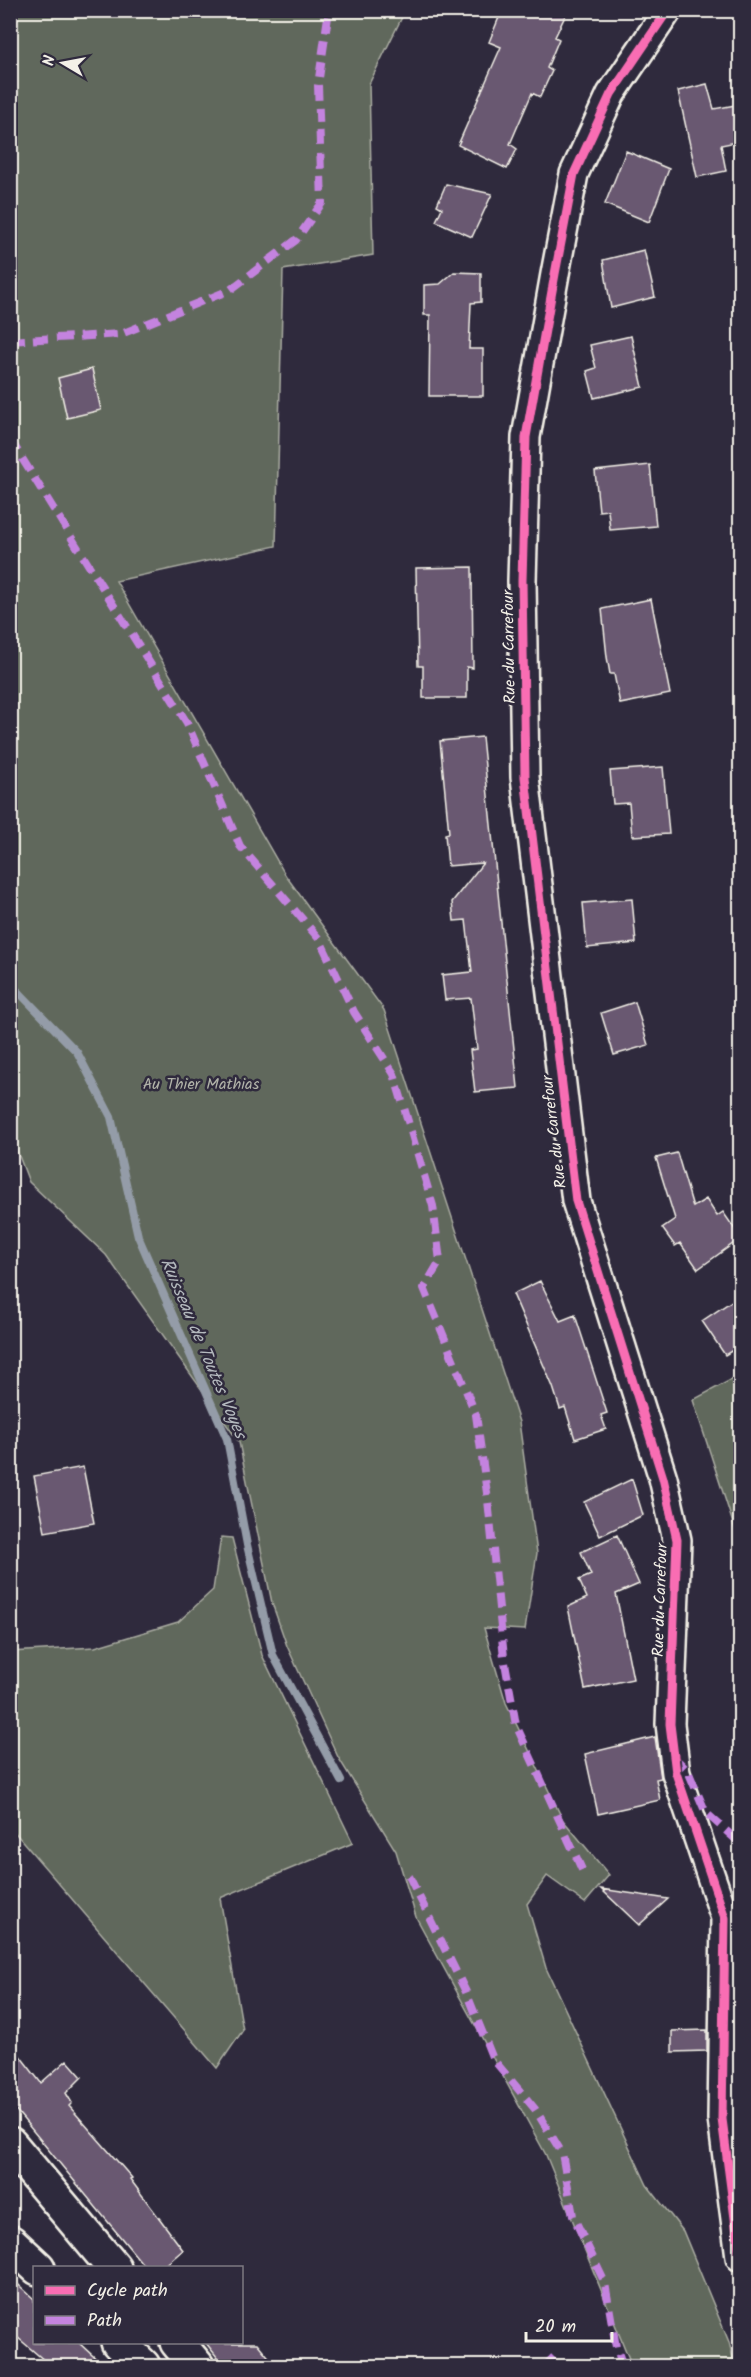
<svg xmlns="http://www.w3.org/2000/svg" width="751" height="2377" viewBox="0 0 751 2377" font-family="Kalam,sans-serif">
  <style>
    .green { fill: #60685b; stroke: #aaaca2; stroke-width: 1.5 }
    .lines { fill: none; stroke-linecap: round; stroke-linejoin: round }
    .stream { stroke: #949ca8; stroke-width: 8 }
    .building { fill: #695871; stroke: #f4f1e8; stroke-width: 1.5 }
    .minor-casing { stroke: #f4f1e8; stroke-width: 32 }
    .tertiary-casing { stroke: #f4f1e8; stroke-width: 38 }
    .minor { stroke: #2f2a3d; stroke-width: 27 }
    .tertiary { stroke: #2f2a3d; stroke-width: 33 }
    .quiet { stroke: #c483df; stroke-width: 8; stroke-dasharray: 15 8; stroke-linecap: butt }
    .cycleway-casing { stroke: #2f2a3d; stroke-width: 13 }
    .cycleway { stroke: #f96db3; stroke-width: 9 }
    .labels { text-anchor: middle; stroke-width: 5; stroke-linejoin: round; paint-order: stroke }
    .street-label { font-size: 16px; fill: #f4f1e8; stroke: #2f2a3d }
    .park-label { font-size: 16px; fill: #b1b3a9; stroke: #2f2a3d }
    .water-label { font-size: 18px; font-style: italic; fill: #b4b9be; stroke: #2f2a3d }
  </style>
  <rect width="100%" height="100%" fill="#2f2a3d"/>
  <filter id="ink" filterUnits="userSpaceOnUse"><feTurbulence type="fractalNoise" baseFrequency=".0167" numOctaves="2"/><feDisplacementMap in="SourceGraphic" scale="12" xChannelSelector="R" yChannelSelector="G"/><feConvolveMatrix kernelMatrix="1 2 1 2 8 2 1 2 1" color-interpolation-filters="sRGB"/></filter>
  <g filter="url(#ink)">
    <path class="green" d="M11 11H405L369 84 373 255 283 270 276 546 116 581 286 876 384 1010 519 1422 537 1553 525 1630 484 1628 506 1703 563 1820 609 1875 585 1903 547 1876 527 1904 546 1968 647 2185 683 2231 729 2342 735 2366H632L546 2155 416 1917 396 1851 338 1757 287 1646 272 1603 239 1442 106 1255 29 1182 11 1135Z
      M740 1375V1545L693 1400Z
      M221 1537 232 1538 262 1655 353 1843 220 1898 243 2030 217 2068 11 1828 10 1652 95 1647 178 1622 213 1590Z"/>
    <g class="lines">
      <path class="stream" d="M10 983 77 1052 111 1117 138 1236 227 1439 247 1545 273 1655 341 1781"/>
    </g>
    <path class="building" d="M502 10H568L555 37 559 39 547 68 552 71 540 97 532 93 510 144 517 149 507 169 458 145 501 47 489 42Z
      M707 84 714 109 741 104V141L721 145 726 171 697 177 678 91Z
      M626 151 669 169 649 222 605 204Z
      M446 184 492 194 472 237 436 221 442 208 437 205Z
      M644 250 655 297 611 308 603 260Z
      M454 272 481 273V302L471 303 469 349H483V396H429L430 315H424V285L440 284Z
      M631 336 643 387 594 398 587 371 596 368 590 345Z
      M92 369 101 410 67 418 58 378Z
      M650 465 656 526 610 530 608 510 599 511 595 471Z
      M472 567 473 668 467 667V698H423V666H418L416 568Z
      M651 599 670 694 620 704 614 674H610L607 657 602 609Z
      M482 737 518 1088 475 1092 470 1050 477 1049 471 998 445 1000 442 975 472 972 466 920 454 921 452 902 483 863 448 866 445 834 449 833 440 741Z
      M663 767 669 834 632 836 629 803 613 804 610 771Z
      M632 899 636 943 587 948 583 903Z
      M635 1002 648 1045 614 1055 601 1013Z
      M677 1153 693 1207 706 1199 717 1216 723 1212 741 1238 698 1269 680 1243 675 1246 662 1228 675 1219 656 1158Z
      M540 1281 560 1321 575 1315 607 1413 601 1415 606 1429 575 1439 565 1407 560 1409 553 1387 513 1294Z
      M741 1295V1345L725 1355 702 1321Z
      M83 1467 94 1523 45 1532 34 1476Z
      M632 1479 643 1515 600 1536 584 1502Z
      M617 1535 639 1584 616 1594 633 1679 585 1689 568 1607 587 1598 579 1580 591 1575 581 1552Z
      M655 1737 661 1778 656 1779 660 1800 598 1814 585 1754Z
      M601 1889 668 1899 639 1925Z
      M707 2030V2051L672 2052V2031Z
      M10 2043 41 2083 67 2060 82 2077 66 2093 72 2103 69 2106 132 2178 130 2179 183 2250 162 2268H146L10 2103Z
      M10 2277 34 2299V2343H79L105 2367H52L10 2331Z
      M206 2343H257L277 2367H225Z"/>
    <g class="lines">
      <defs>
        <path id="minor" d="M668 10 611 94 574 174 555 274 526 437 522 581 525 777 576 1201 663 1478 677 1540 670 1724 676 1773 725 1918 722 2119 740 2257"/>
        <path id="tertiary" d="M10 2144 114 2268
          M10 2242 38 2268
          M118 2342 143 2366
          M177 2342 197 2366"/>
      </defs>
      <use href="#minor" class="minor-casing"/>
      <use href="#tertiary" class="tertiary-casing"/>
      <use href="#minor" class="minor"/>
      <use href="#tertiary" class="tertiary"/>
      <path class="quiet" d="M10 12 13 10
        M10 341 121 334 230 290 296 240 322 203 318 85 329 10
        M10 439 187 723 240 846 320 940 354 1012 394 1074 433 1206 440 1261 424 1288 476 1415 488 1500 504 1657 516 1725 584 1874
        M674 1757 688 1771 706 1813 740 1843
        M409 1876 466 1992 493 2059 535 2109 562 2153 573 2216 605 2283 616 2347 623 2366
        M545 2366 554 2357"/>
      <defs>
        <path id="cycleway" d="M668 10 611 94 574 174 555 274 526 437 522 581 525 777 576 1201 663 1478 677 1540 670 1724 676 1773 725 1918 722 2119 740 2257"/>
      </defs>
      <use href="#cycleway" class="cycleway-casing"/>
      <use href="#cycleway" class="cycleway"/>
    </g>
  </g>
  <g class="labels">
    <g class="street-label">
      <text transform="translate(508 647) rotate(-91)" y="6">Rue du Carrefour</text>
      <text transform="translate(553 1132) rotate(-97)" y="6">Rue du Carrefour</text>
      <text transform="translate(659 1600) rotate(-88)" y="6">Rue du Carrefour</text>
    </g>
    <g class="park-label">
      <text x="201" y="1089">Au Thier Mathias</text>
    </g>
    <g class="water-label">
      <text transform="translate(204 1348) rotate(67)" y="6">Ruisseau de Toutes Voyes</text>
    </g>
  </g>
  <rect width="751" height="2377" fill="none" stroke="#2f2a3d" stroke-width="36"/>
  <rect x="18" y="18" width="715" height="2341" fill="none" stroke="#f4f1e8" stroke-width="2" filter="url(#ink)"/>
  <rect x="33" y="2266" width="210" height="78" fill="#2f2a3d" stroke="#7e7a81" stroke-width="1.5"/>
  <rect x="45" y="2286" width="30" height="9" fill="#f96db3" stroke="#7e7a81" stroke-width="1.5"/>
  <text x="87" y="2296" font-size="18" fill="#f4f1e8">Cycle path</text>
  <rect x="45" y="2316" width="30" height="9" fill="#c483df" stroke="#7e7a81" stroke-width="1.5"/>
  <text x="87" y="2326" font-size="18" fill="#f4f1e8">Path</text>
  <g transform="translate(63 63) rotate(280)" stroke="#2f2a3d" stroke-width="4.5" paint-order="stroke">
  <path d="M0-4.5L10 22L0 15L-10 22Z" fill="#f4f1e8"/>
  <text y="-9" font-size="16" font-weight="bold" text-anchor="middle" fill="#f4f1e8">N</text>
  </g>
  <path d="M526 2332v9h86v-9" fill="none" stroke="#f4f1e8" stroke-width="3"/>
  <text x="535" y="2332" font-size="18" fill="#f4f1e8" stroke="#2f2a3d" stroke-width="4.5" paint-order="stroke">20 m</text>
</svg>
